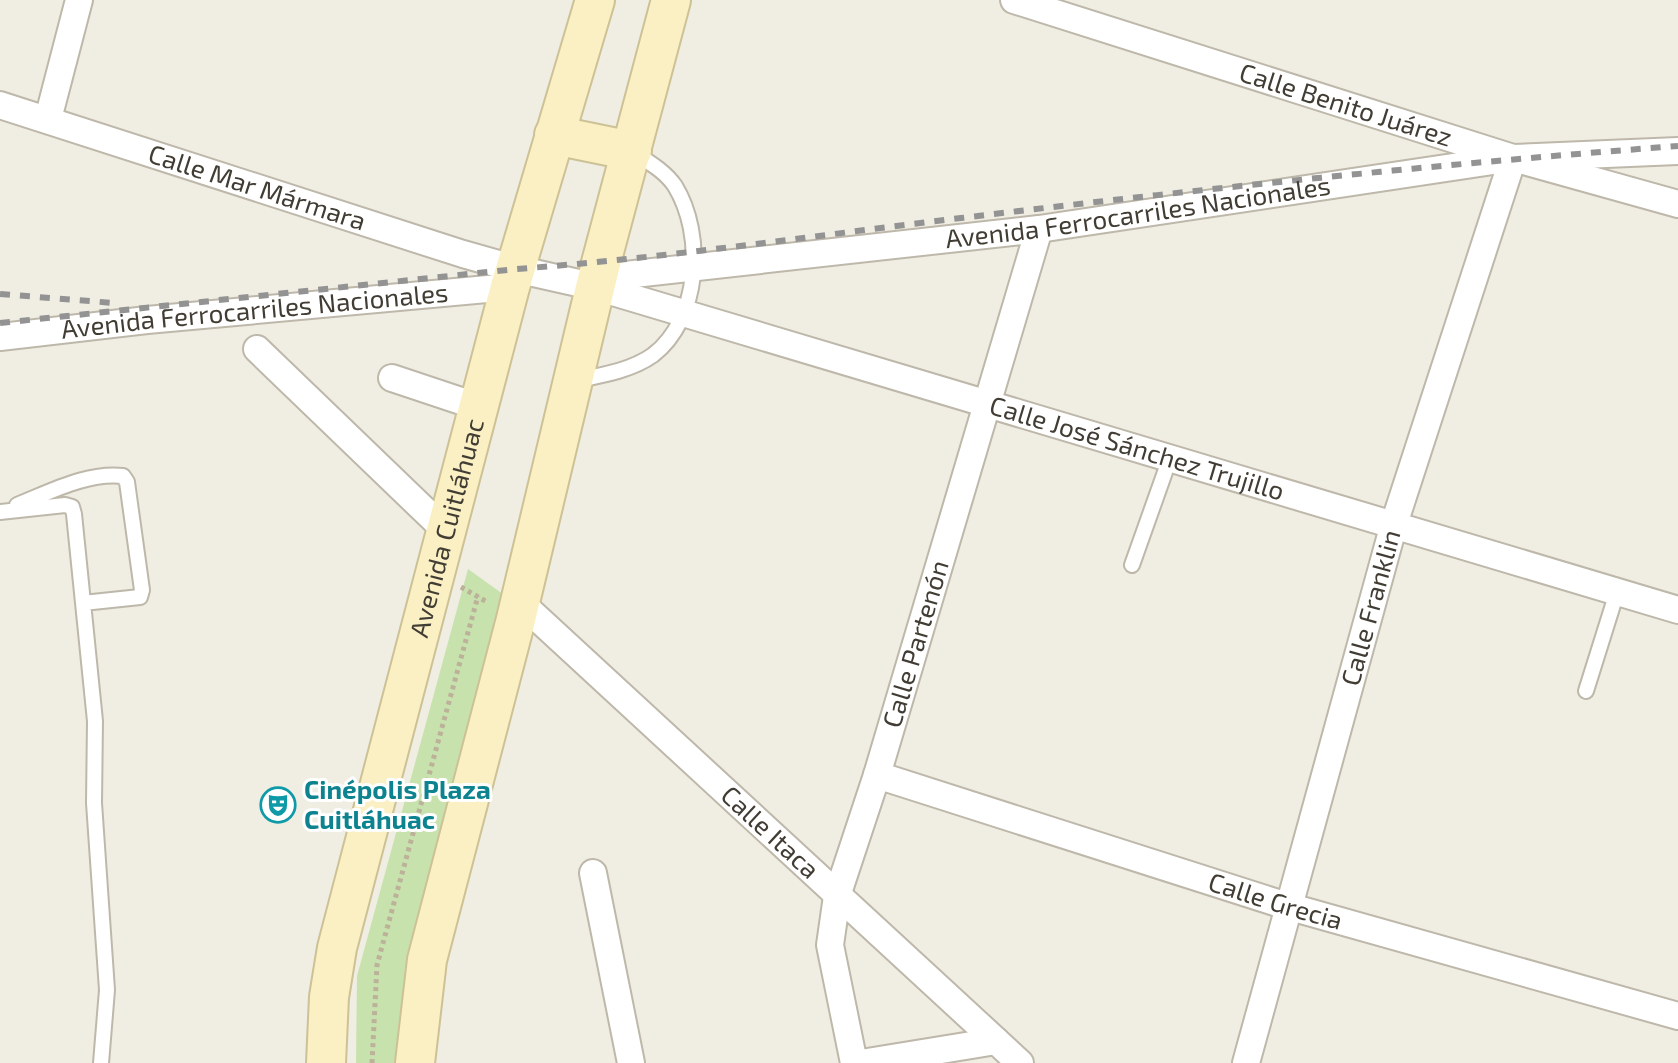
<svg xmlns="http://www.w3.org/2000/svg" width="1678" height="1063" viewBox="0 0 1678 1063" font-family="'Exo 2',sans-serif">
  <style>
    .green { fill: #c8e2ae }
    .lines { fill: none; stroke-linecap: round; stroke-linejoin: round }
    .lane-casing { stroke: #beb8aa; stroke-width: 18 }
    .street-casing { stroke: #beb8aa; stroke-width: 30 }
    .secondary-casing { stroke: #cdc196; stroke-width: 42 }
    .path { stroke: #bcb199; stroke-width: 5; stroke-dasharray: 4 4; stroke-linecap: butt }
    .lane { stroke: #fff; stroke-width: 14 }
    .street { stroke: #fff; stroke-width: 26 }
    .secondary { stroke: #faf0c3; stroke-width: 38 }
    .rail { stroke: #939393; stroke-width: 6; stroke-dasharray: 10 10; stroke-linecap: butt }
    .labels { text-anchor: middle; stroke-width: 6; stroke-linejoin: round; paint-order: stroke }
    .street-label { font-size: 26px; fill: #423d34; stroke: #fff }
    .culture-label { font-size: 26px; font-weight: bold; fill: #0d838f; stroke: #fff; text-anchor: start }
  </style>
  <rect width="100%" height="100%" fill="#f0ede3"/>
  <path class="green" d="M468 569 507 597 405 969 401 1063H356L357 976Z"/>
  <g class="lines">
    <defs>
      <path id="lane" d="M578 380C603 375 632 370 653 355 700 319 705 235 675 186 665 171 647 161 632 151
        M17 505C50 492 87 472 123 476L127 482 142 590 140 597 83 603
        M0 512 65 505 72 507 74 514 95 721 94 803 107 990 101 1063
        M1132 565 1170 458
        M1586 691 1617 592"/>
      <g id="street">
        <path id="s1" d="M1014 0 1513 158 1678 204"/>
        <path id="s2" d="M0 105 463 254 516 269 596 287 1678 610"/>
        <path d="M48 119 79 0"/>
        <path id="s3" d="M598 278 1039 229 1513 158 1678 151"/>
        <path id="s4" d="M0 337 147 320 510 287"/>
        <path d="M257 349 446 531"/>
        <path d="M392 378 479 407"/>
        <path id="s5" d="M520 602 1020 1063"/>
        <path id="s6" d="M877 775 1287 906 1678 1016"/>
        <path d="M593 873 631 1063"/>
        <path id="s7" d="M854 1063 830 945 837 896 877 775 1039 229"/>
        <path d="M861 1063 996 1041"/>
        <path id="s8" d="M1246 1063 1394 524 1513 158"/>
      </g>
      <g id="secondary">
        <path d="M554 135 632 151"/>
        <path id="s9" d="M326 1063 329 997 337 948 510 287 595 0"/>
        <path d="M415 1063 427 960 516 619 601 263 671 0"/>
      </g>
    </defs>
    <use href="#lane" class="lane-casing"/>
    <use href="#street" class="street-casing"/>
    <use href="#secondary" class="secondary-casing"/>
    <path class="path" d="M461 587 487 602
      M372 1063 377 965 478 596"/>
    <use href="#lane" class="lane"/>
    <use href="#street" class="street"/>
    <use href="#secondary" class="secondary"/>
    <path class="rail" d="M0 294 114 303
      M0 323 516 269C665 258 812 236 961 218 1199 189 1439 164 1678 146"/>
  </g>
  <defs>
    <symbol id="theatre-ring" viewBox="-11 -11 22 22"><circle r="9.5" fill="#fff" stroke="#0f9aa8" stroke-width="1.5"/><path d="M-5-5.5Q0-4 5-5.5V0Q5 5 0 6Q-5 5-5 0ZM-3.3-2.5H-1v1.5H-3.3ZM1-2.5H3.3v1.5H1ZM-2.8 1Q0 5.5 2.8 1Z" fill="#0f9aa8"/></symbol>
  </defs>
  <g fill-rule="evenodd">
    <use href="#theatre-ring" x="258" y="785" width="40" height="40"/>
  </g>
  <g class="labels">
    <g class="street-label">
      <text dy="9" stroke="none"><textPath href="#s1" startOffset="348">Calle Benito Juárez</textPath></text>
      <text dy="9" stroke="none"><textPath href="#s2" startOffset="270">Calle Mar Mármara</textPath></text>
      <text dy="9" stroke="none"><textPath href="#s3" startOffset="544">Avenida Ferrocarriles Nacionales</textPath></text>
      <text dy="9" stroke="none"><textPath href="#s4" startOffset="256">Avenida Ferrocarriles Nacionales</textPath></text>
      <text dy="9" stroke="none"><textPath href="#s2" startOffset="1188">Calle José Sánchez Trujillo</textPath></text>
      <text dy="9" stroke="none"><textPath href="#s9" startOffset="550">Avenida Cuitláhuac</textPath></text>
      <text dy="9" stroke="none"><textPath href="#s8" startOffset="472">Calle Franklin</textPath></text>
      <text dy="9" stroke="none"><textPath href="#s7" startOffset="434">Calle Partenón</textPath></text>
      <text dy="9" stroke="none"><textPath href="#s5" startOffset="340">Calle Itaca</textPath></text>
      <text dy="9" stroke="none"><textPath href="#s6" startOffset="418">Calle Grecia</textPath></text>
    </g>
    <g class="culture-label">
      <text x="304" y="799">Cinépolis Plaza<tspan x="304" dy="30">Cuitláhuac</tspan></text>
    </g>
  </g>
</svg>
